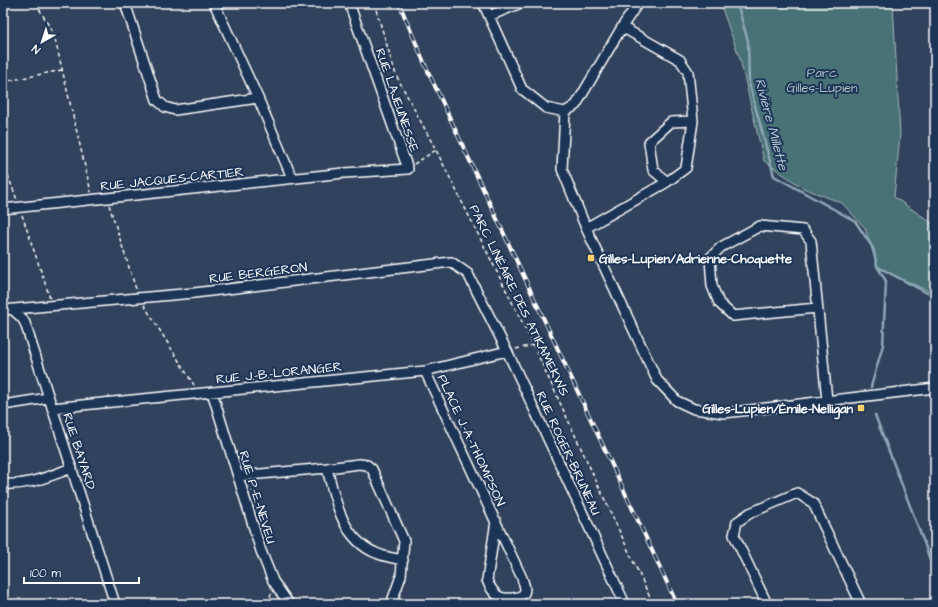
<svg xmlns="http://www.w3.org/2000/svg" width="938" height="607" viewBox="0 0 938 607" font-family="'Architects Daughter',sans-serif">
  <style>
    .green { fill: #4a7276; stroke: #a4b8ba }
    .lines { fill: none; stroke-linecap: round; stroke-linejoin: round }
    .stream { stroke: #8ea8b8; stroke-width: 2.5 }
    .minor-casing { stroke: #fff; stroke-width: 12 }
    .path { stroke: #fff; stroke-width: 1.5; stroke-dasharray: 4 3; stroke-linecap: butt }
    .minor { stroke: #1d3557; stroke-width: 9 }
    .rail-casing { stroke: #fff; stroke-width: 4 }
    .rail { stroke: #1d3557; stroke-width: 2.5; stroke-dasharray: 8; stroke-linecap: butt }
    .poi-dot { fill: #ffd166; stroke: #1d3557; stroke-width: 1.5 }
    .labels { text-anchor: middle; stroke-width: 4; stroke-linejoin: round; paint-order: stroke }
    .park-label { font-size: 13px; fill: #aec0c1; stroke: #1d3557 }
    .street-label { font-size: 13px; fill: #fff; stroke: #1d3557 }
    .poi-label { font-size: 13px; font-weight: bold; fill: #fff; stroke: #1d3557; text-anchor: start }
    .water-label { font-size: 14px; font-style: italic; fill: #b3c5cf; stroke: #1d3557 }
  </style>
  <rect width="100%" height="100%" fill="#31425c"/>
  <filter id="ink" filterUnits="userSpaceOnUse"><feTurbulence type="fractalNoise" baseFrequency=".025" numOctaves="2"/><feDisplacementMap in="SourceGraphic" scale="8" xChannelSelector="R" yChannelSelector="G"/><feConvolveMatrix kernelMatrix="1 2 1 2 8 2 1 2 1" color-interpolation-filters="sRGB"/></filter>
  <g filter="url(#ink)">
    <path class="green" d="M720 3H893L900 135 894 197 935 225V294L878 268 865 228 842 203 803 188 764 161 740 59Z"/>
    <g class="lines">
      <path class="stream" d="M735 3 739 10 748 41 749 83 774 176 855 221 873 248 877 266 886 281 883 345 871 387
        M878 267 927 293
        M875 415 925 545 935 575"/>
      <defs>
        <path id="minor" d="M125 3 157 100 165 107 175 110 258 98
          M214 3 258 98 292 178
          M483 3 522 89 546 108 565 112
          M489 16 521 3
          M565 112 562 169 586 228 657 380 677 401 694 409 724 413 935 388
          M565 112 576 105 622 27 638 3
          M667 182 653 170 649 142 671 122 693 121
          M3 209 344 173 408 169 349 3
          M586 228 667 182 686 168 693 121 688 72 680 60 622 27
          M817 308 733 316 719 303 712 286 710 258 721 247 760 226 803 230 811 241 827 400
          M3 310 194 293 451 262 468 274 507 351 625 604
          M13 310 22 318 25 323 115 604
          M425 371 522 578C523 583 527 588 524 593 520 599 506 599 500 597 494 594 489 586 487 580L496 521
          M212 392 261 551 273 581 289 604
          M3 405 48 398
          M52 408 425 371 507 351
          M327 468C335 500 342 539 376 553 384 557 394 558 403 560
          M238 476 327 468 359 464 367 465 372 469 404 541 401 576 391 604
          M3 484C28 486 49 476 72 468
          M767 604 734 535 737 522 750 513 797 493 813 503 861 604"/>
      </defs>
      <use href="#minor" class="minor-casing"/>
      <path class="path" d="M36 3 54 35 91 192
        M374 3 396 75 436 150 531 340 653 604
        M3 82 62 70
        M3 162 17 200
        M414 164 436 150
        M109 205 136 289
        M22 215 50 298
        M144 305 194 385
        M516 349 533 345
        M269 604 271 593"/>
      <use href="#minor" class="minor"/>
      <defs>
        <path id="rail" d="M399 3 426 67 677 604"/>
      </defs>
      <use href="#rail" class="rail-casing"/>
      <use href="#rail" class="rail"/>
    </g>
  </g>
  <g class="poi-dot">
    <rect x="587" y="254" width="8" height="8" rx="2"/>
    <rect x="857" y="404" width="8" height="8" rx="2"/>
  </g>
  <g class="labels">
    <g class="park-label">
      <text x="822" y="77">Parc<tspan x="822" dy="15">Gilles-Lupien</tspan></text>
    </g>
    <g class="street-label">
      <text transform="translate(398 100) rotate(71)" y="5">RUE LAJEUNESSE</text>
      <text transform="translate(172 178) rotate(-6)" y="5">RUE JACQUES-CARTIER</text>
      <text transform="translate(258 272) rotate(-7)" y="5">RUE BERGERON</text>
      <text transform="translate(520 300) rotate(64)" y="5">PARC LINÉAIRE DES ATIKAMEKWS</text>
      <text transform="translate(279 372) rotate(-6)" y="5">RUE J.-B.-LORANGER</text>
      <text transform="translate(472 440) rotate(65)" y="5">PLACE J.-A.-THOMPSON</text>
      <text transform="translate(80 451) rotate(72)" y="5">RUE BAYARD</text>
      <text transform="translate(569 453) rotate(65)" y="5">RUE ROGER-BRUNEAU</text>
      <text transform="translate(258 497) rotate(73)" y="5">RUE P.-E.-NEVEU</text>
    </g>
    <g class="poi-label">
      <text x="599" y="263">Gilles-Lupien/Adrienne-Choquette</text>
      <text x="853" y="413" text-anchor="end">Gilles-Lupien/Émile-Nelligan</text>
    </g>
    <g class="water-label">
      <text transform="translate(772 124) rotate(75)" y="5">Rivière Millette</text>
    </g>
  </g>
  <rect width="938" height="607" fill="none" stroke="#1d3557" stroke-width="16"/>
  <rect x="8" y="8" width="922" height="591" fill="none" stroke="#fff" stroke-width="1.5" filter="url(#ink)"/>
  <g transform="translate(42 42) rotate(219)" stroke="#1d3557" stroke-width="3" paint-order="stroke">
  <path d="M0-3L7 15L0 10L-7 15Z" fill="#ffffff"/>
  <text y="-6" font-size="11" font-weight="bold" text-anchor="middle" fill="#ffffff">N</text>
  </g>
  <path d="M24 577v6h115v-6" fill="none" stroke="#ffffff" stroke-width="2"/>
  <text x="30" y="577" font-size="12" fill="#ffffff" stroke="#1d3557" stroke-width="3" paint-order="stroke">100 m</text>
</svg>
